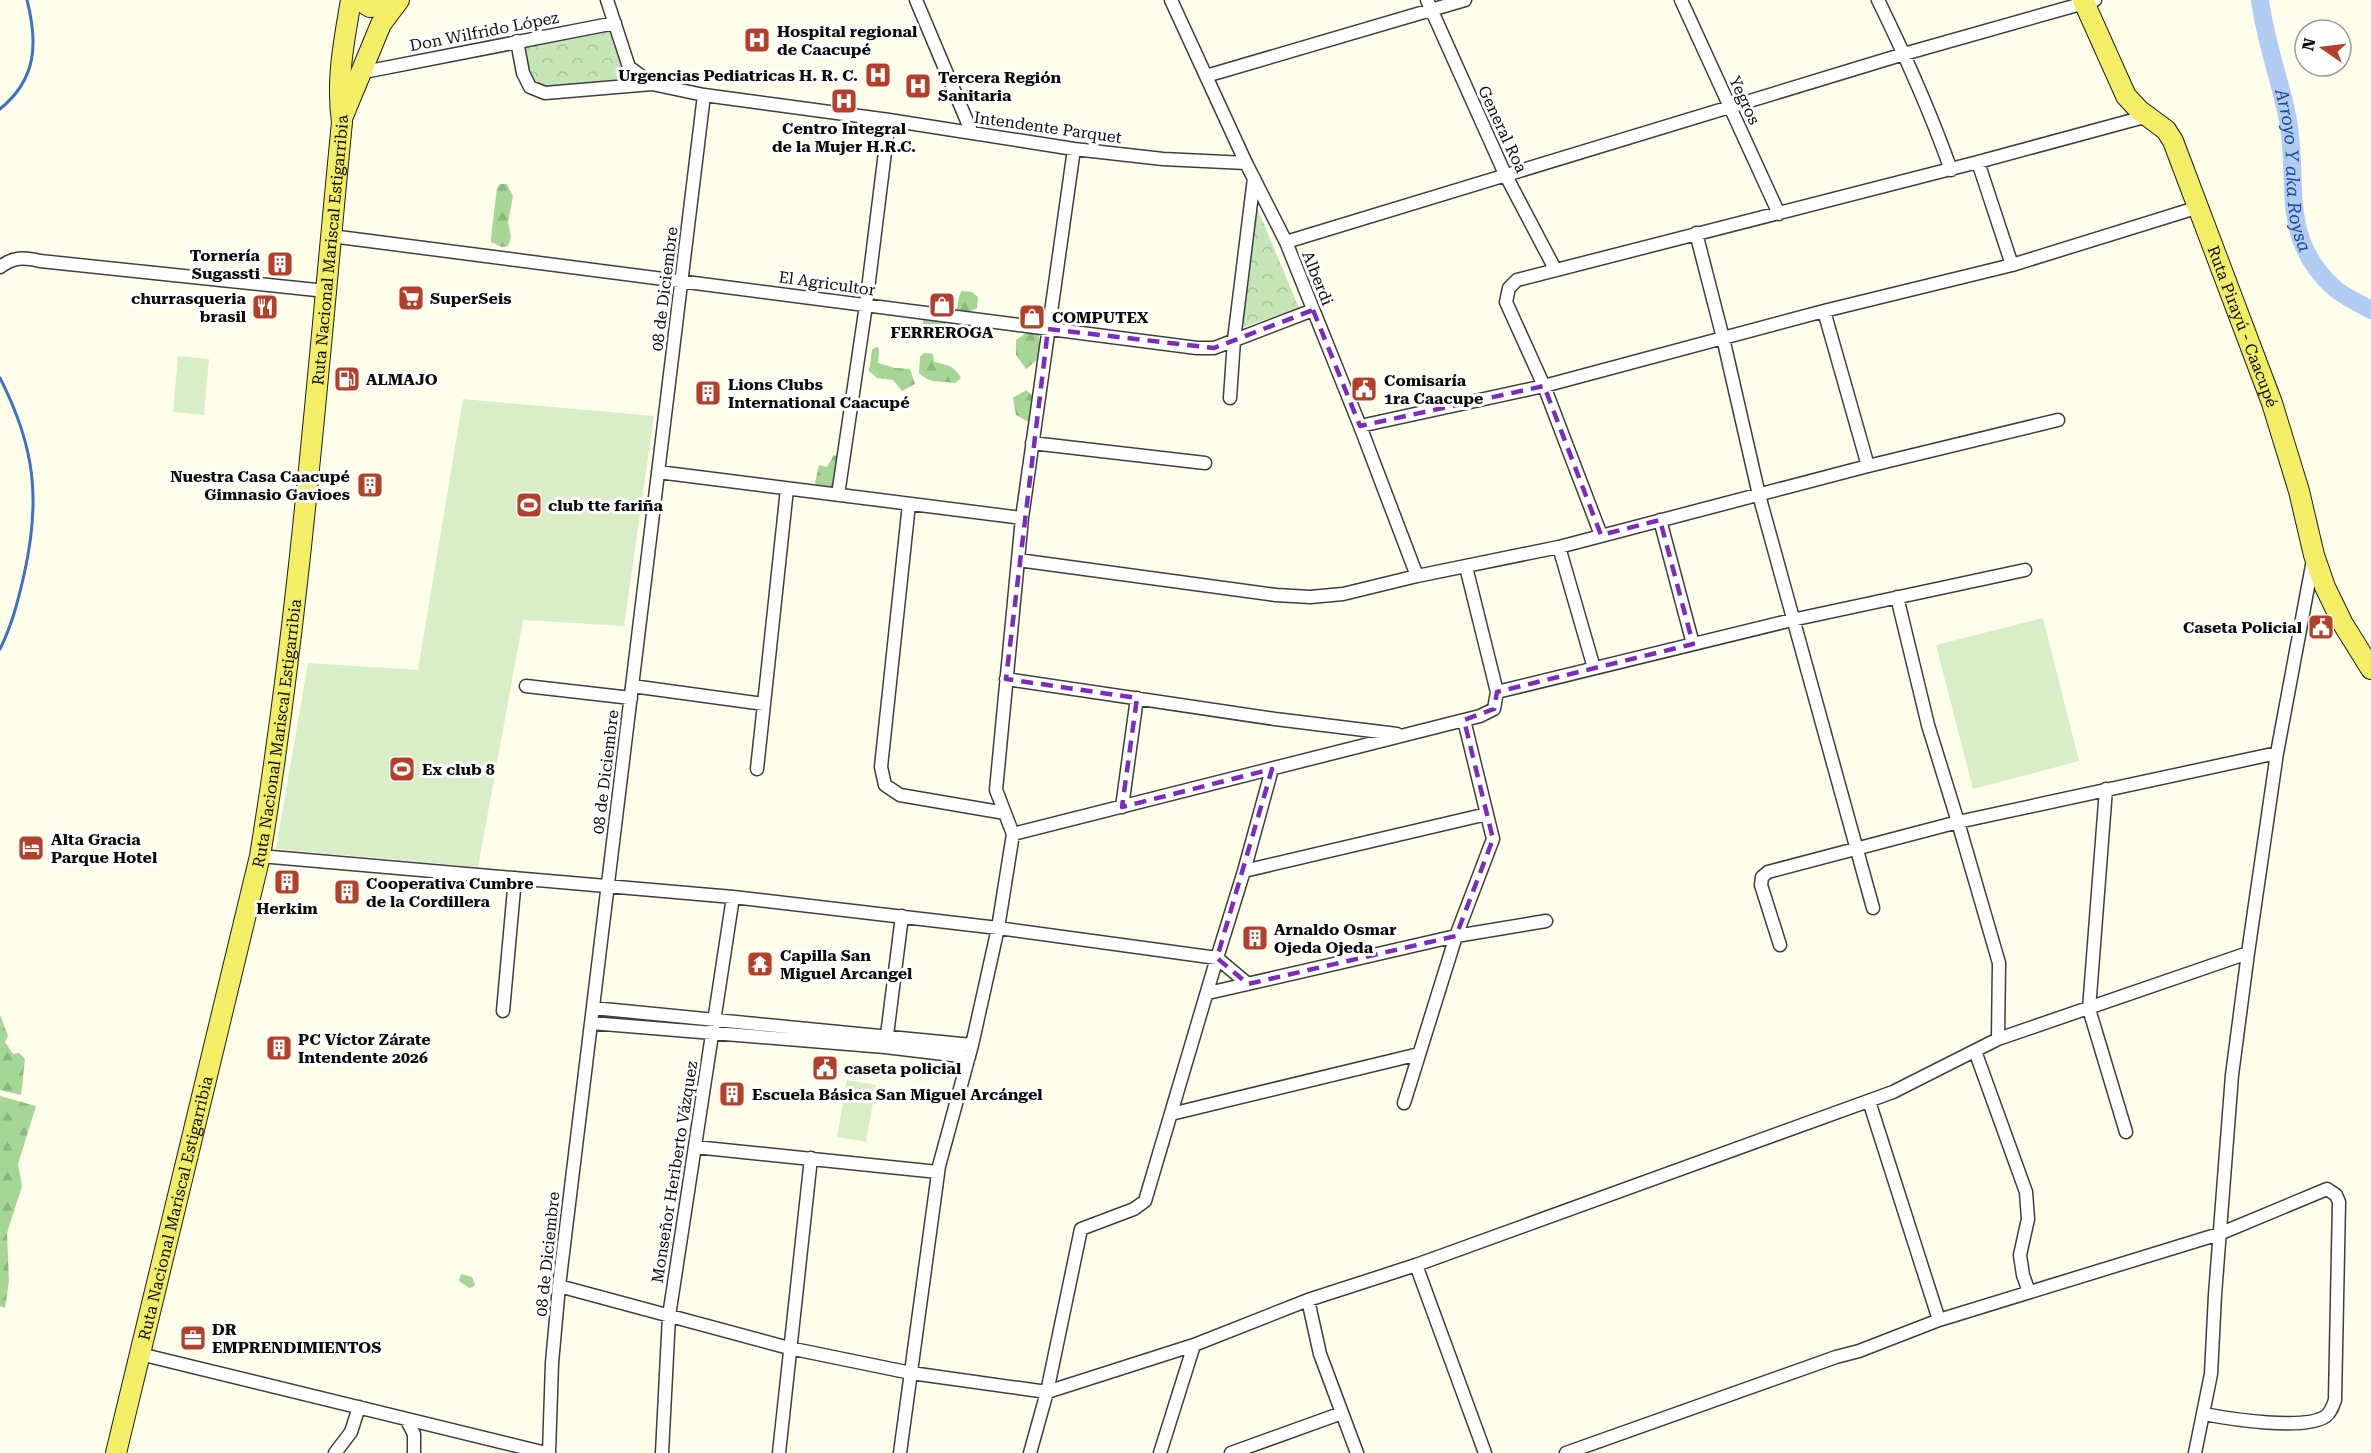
<svg xmlns="http://www.w3.org/2000/svg" width="2371" height="1453" viewBox="0 0 2371 1453" font-family="'Roboto Serif',serif">
  <style>
    .forest { fill: url(#forest-firs) }
    .park { fill: url(#park-crowns) }
    .pitch { fill: #d8eec7 }
    .lines { fill: none; stroke-linecap: round; stroke-linejoin: round }
    .stream { stroke: #3b72c7; stroke-width: 3 }
    .river { stroke: #b1ccf3; stroke-width: 18 }
    .minor-casing { stroke: #3e3e3e; stroke-width: 15 }
    .primary-casing { stroke: #1c1c1c; stroke-width: 22 }
    .minor { stroke: #fff; stroke-width: 12 }
    .primary { stroke: #f3ee65; stroke-width: 20 }
    .marked { fill: none; stroke: #7b2cbf; stroke-width: 4.5; stroke-dasharray: 12 8; stroke-linejoin: round }
    .labels { text-anchor: middle; stroke-width: 6; stroke-linejoin: round; paint-order: stroke }
    .street-label { font-size: 16px; fill: #0b0b0b; stroke: #fff }
    .poi-label { font-size: 16px; font-weight: bold; fill: #0b0b0b; stroke: #fff; text-anchor: start }
    .water-label { font-size: 18px; font-style: italic; fill: #1a4696; stroke: #fff }
  </style>
  <defs>
    <pattern id="forest-firs" width="22" height="20" patternUnits="userSpaceOnUse" patternTransform="scale(1.5)"><rect width="22" height="20" fill="#a5d696"/><path d="M5 1l3.5 6h-7zM16 11l3.5 6h-7z" fill="#8db680"/></pattern>
    <pattern id="park-crowns" width="20" height="18" patternUnits="userSpaceOnUse" patternTransform="scale(1.5)"><rect width="20" height="18" fill="#c5e6b6"/><path d="M2 6a3 3 0 1 1 6 0M12 15a3 3 0 1 1 6 0" fill="none" stroke="#a8c49b"/></pattern>
  </defs>
  <rect width="100%" height="100%" fill="#fefeea"/>
  <path class="forest" d="M500 184H507L513 196 508 222 511 237 508 246 502 247 491 242V238L497 188Z
    M962 291 972 292 978 297 977 308 967 313 957 310 959 296Z
    M927 315 947 319 943 330 935 336 923 333V320Z
    M1026 333 1039 335V358L1026 369 1016 355V340Z
    M876 347 879 348 878 363 895 368 910 369 915 384 902 391 893 380 877 378 869 371 872 350Z
    M924 353 933 354 934 362C947 365 954 365 961 378L955 383C942 381 930 384 919 373L920 357Z
    M1026 390 1035 398 1034 410 1029 422 1016 415 1013 398Z
    M834 455 839 457 834 488 820 489 815 483 819 465 827 467Z
    M0 1015 8 1036 5 1042 13 1054 19 1053 25 1059 21 1095 0 1090Z
    M0 1096 36 1106 18 1164 22 1186 7 1233 9 1281 5 1308 0 1306Z
    M461 1274 472 1277 475 1284 473 1287 469 1288 459 1281Z"/>
  <path class="park" d="M615 23 629 67 652 84 545 93 530 87 517 41Z
    M1255 203 1299 308 1241 328Z"/>
  <path class="pitch" d="M178 356 209 359 204 415 173 412Z
    M463 399 654 416 624 626 523 620 478 867 276 849 308 663 418 670Z
    M2043 618 2079 761 1973 789 1936 645Z
    M847 1080 876 1085 866 1142 837 1137Z"/>
  <g class="lines">
    <path class="stream" d="M0 109C37 79 38 43 27 0
      M0 378C35 447 41 499 24 575 18 601 12 625 0 649"/>
    <path class="river" id="s1" d="M2260 0C2265 41 2280 79 2288 120 2299 182 2279 236 2332 286 2342 296 2359 303 2371 310"/>
    <defs>
      <path id="minor" d="M607 0 629 67 652 84 704 95 889 120 1074 149 1163 159 1246 163
        M916 0 972 133
        M1171 0 1246 163 1286 242 1360 426 1417 576
        M1427 0 1505 174 1555 269
        M1681 0 1779 214
        M1878 0C1905 55 1930 111 1951 170
        M517 41 523 73 530 87 545 93 652 84
        M359 73 615 23
        M1206 76 1465 0
        M1978 162 2012 265
        M1696 233 1723 338 1759 495 1873 908
        M331 236 1197 348H1214L1313 310
        M1286 242 1904 54 2095 0
        M0 267C13 257 24 257 40 261L326 291
        M1824 311 1868 466
        M1230 398 1234 340 1254 178
        M1360 426 1544 386 1824 311 2012 265 2199 207
        M1032 443 1205 463
        M658 472 1022 518
        M838 495 866 305 889 120
        M909 504 881 767 885 785 900 795 1005 813
        M1660 520 1693 644
        M1601 535 1544 386 1506 302 1509 288 1517 280 1978 162 2148 116
        M1559 547 1594 668
        M1018 560 1276 595 1310 597 1343 594 1417 576 1559 547 1868 466 2058 420
        M1897 597 1928 725 1958 822 1999 963 1998 1039
        M1006 679 1275 719 1397 734
        M526 686 631 698
        M632 686 764 704 787 489
        M1497 692 1792 620 2025 570
        M757 769 764 704
        M2106 789 2089 1009 2126 1132
        M1122 807 1137 698
        M1013 834 1480 716 1494 709 1497 692 1466 567
        M260 856 733 897 998 928 1217 958 1145 1201 1134 1209 1081 1229 1047 1392 1030 1453
        M1244 871 1487 814
        M1780 945 1761 885 1762 877 1768 872 1958 822 2277 753
        M1248 984 1217 958 1244 871 1272 769
        M1208 993 1456 936 1546 921
        M593 1008 972 1045
        M503 1011 515 878
        M591 1023 885 1047 969 1057
        M886 1043 902 916
        M1975 1051 2026 1192 2028 1219 2020 1255 2023 1275 2029 1292
        M1869 1101 1939 1320
        M1404 1103 1456 936 1493 839 1464 720
        M1171 1114 1419 1054
        M695 1147 938 1172
        M1416 1265 1485 1453
        M559 1286 789 1348 911 1373 1047 1392 1194 1345 1308 1300 1416 1265 1893 1092 1998 1039 2248 953
        M1308 1300 1320 1354 1357 1453
        M140 1354 546 1453
        M406 1419 414 1434V1453
        M335 1453 351 1432 359 1407
        M549 1453 552 1363 559 1286 704 95
        M662 1453 669 1316 733 897
        M779 1453 811 1158
        M900 1453 939 1166 972 1045 998 928 1013 834 996 790 1022 518 1074 149
        M1160 1453 1194 1345
        M1231 1453 1342 1413
        M1566 1453 1836 1357 1859 1351 1939 1320 2219 1234 2327 1189 2336 1195 2339 1202 2335 1400C2333 1406 2331 1412 2326 1416 2305 1431 2230 1419 2204 1414
        M2195 1453 2211 1374 2215 1295 2232 1075 2248 953 2277 753 2313 560"/>
      <g id="primary">
        <path d="M359 0 370 7 395 5"/>
        <path id="s2" d="M2083 0 2126 96 2139 110 2166 130 2173 141 2272 403 2299 491 2314 555 2325 587 2343 624 2371 669"/>
        <path d="M343 116 381 24 399 0"/>
        <path id="s3" d="M116 1453 260 856C300 612 318 367 342 122 336 80 344 41 351 0"/>
      </g>
    </defs>
    <use href="#minor" class="minor-casing"/>
    <use href="#primary" class="primary-casing"/>
    <use href="#minor" class="minor"/>
    <use href="#primary" class="primary"/>
  </g>
  <path class="marked" d="M1313 310 1360 426 1544 386 1601 535 1660 520 1693 644 1497 692 1494 709 1464 720 1493 839 1456 936 1248 984 1217 958 1272 769 1122 807 1137 698 1006 679 1048 329 1214 348Z"/>
  <defs>
    <symbol id="hospital-square" viewBox="-11 -11 22 22"><rect x="-9" y="-9" width="18" height="18" rx="4" fill="#b4402a" stroke="#fff"/><path d="M-5-5h3v3.5h4V-5h3V5h-3V1.5h-4V5h-3Z" fill="#fff"/></symbol>
    <symbol id="building-square" viewBox="-11 -11 22 22"><rect x="-9" y="-9" width="18" height="18" rx="4" fill="#b4402a" stroke="#fff"/><path d="M-4-6H4V6H1V3H-1V6H-4ZM-2.5-4.3h1.7v1.8h-1.7ZM.8-4.3h1.7v1.8H.8ZM-2.5-1h1.7V.8h-1.7ZM.8-1h1.7V.8H.8Z" fill="#fff"/></symbol>
    <symbol id="supermarket-square" viewBox="-11 -11 22 22"><rect x="-9" y="-9" width="18" height="18" rx="4" fill="#b4402a" stroke="#fff"/><path d="M-6-5.5h2.5l.6 2H6L4.5 2H-2.5L-4.4-4H-6ZM-1.5 3.2a1.3 1.3 0 1 0 .1 0ZM3 3.2a1.3 1.3 0 1 0 .1 0Z" fill="#fff"/></symbol>
    <symbol id="shop-square" viewBox="-11 -11 22 22"><rect x="-9" y="-9" width="18" height="18" rx="4" fill="#b4402a" stroke="#fff"/><path d="M-5-2.5h2.3a2.7 3.5 0 0 1 5.4 0H5L5.5 6h-11ZM-1.5-2.5h3a1.5 2.3 0 0 0-3 0Z" fill="#fff"/></symbol>
    <symbol id="restaurant-square" viewBox="-11 -11 22 22"><rect x="-9" y="-9" width="18" height="18" rx="4" fill="#b4402a" stroke="#fff"/><path d="M-5-6h1v4h1v-4h1v4h1v-4h1v5L-1.5 .5V6h-2V.5L-5-1ZM5-6V6H3V1.5H1.5Q1.5-4 5-6Z" fill="#fff"/></symbol>
    <symbol id="fuel-square" viewBox="-11 -11 22 22"><rect x="-9" y="-9" width="18" height="18" rx="4" fill="#b4402a" stroke="#fff"/><path d="M-5.5-6h7V0h2V4h1.3V-2.5L3-4.5l.8-.8L6-3V5H2.5V1h-1V6h-7ZM-4.2-4.7v3.2H.2V-4.7Z" fill="#fff"/></symbol>
    <symbol id="civic-square" viewBox="-11 -11 22 22"><rect x="-9" y="-9" width="18" height="18" rx="4" fill="#b4402a" stroke="#fff"/><path d="M-.6-6.5H3V-4.5H.6V-3L4-1V1h2V6H-6V1h2V-1L-.6-3ZM-1.2 2.5V6h2.4V2.5Z" fill="#fff"/></symbol>
    <symbol id="stadium-square" viewBox="-11 -11 22 22"><rect x="-9" y="-9" width="18" height="18" rx="4" fill="#b4402a" stroke="#fff"/><path d="M0-5a6.5 5 0 1 0 0 10a6.5 5 0 1 0 0-10ZM-3.5-1.8h7v3.6h-7Z" fill="#fff"/></symbol>
    <symbol id="hotel-square" viewBox="-11 -11 22 22"><rect x="-9" y="-9" width="18" height="18" rx="4" fill="#b4402a" stroke="#fff"/><path d="M-6-4.5h1.5V1H6V5H4.5V3h-9V5H-6ZM-4 0a1.8 1.8 0 1 1 3.6 0ZM.5 0V-2.5h3Q6-2.5 6 0Z" fill="#fff"/></symbol>
    <symbol id="temple-square" viewBox="-11 -11 22 22"><rect x="-9" y="-9" width="18" height="18" rx="4" fill="#b4402a" stroke="#fff"/><path d="M0-6L5-2H3V0L6.5 2.5H4V6H1.5V3h-3V6H-4V2.5H-6.5L-3 0V-2H-5Z" fill="#fff"/></symbol>
    <symbol id="office-square" viewBox="-11 -11 22 22"><rect x="-9" y="-9" width="18" height="18" rx="4" fill="#b4402a" stroke="#fff"/><path d="M-6-3h4V-5.5h4V-3h4V5H-6ZM-1-4.5V-3h2v-1.5ZM-6 0V1H6V0Z" fill="#fff"/></symbol>
  </defs>
  <g fill-rule="evenodd">
    <use href="#hospital-square" x="742" y="25" width="30" height="30"/>
    <use href="#hospital-square" x="863" y="60" width="30" height="30"/>
    <use href="#hospital-square" x="903" y="71" width="30" height="30"/>
    <use href="#hospital-square" x="829" y="86" width="30" height="30"/>
    <use href="#building-square" x="265" y="249" width="30" height="30"/>
    <use href="#supermarket-square" x="396" y="283" width="30" height="30"/>
    <use href="#shop-square" x="927" y="290" width="30" height="30"/>
    <use href="#restaurant-square" x="250" y="292" width="30" height="30"/>
    <use href="#shop-square" x="1017" y="302" width="30" height="30"/>
    <use href="#fuel-square" x="332" y="364" width="30" height="30"/>
    <use href="#civic-square" x="1349" y="374" width="30" height="30"/>
    <use href="#building-square" x="693" y="378" width="30" height="30"/>
    <use href="#building-square" x="355" y="470" width="30" height="30"/>
    <use href="#stadium-square" x="514" y="490" width="30" height="30"/>
    <use href="#civic-square" x="2306" y="612" width="30" height="30"/>
    <use href="#stadium-square" x="387" y="754" width="30" height="30"/>
    <use href="#hotel-square" x="16" y="833" width="30" height="30"/>
    <use href="#building-square" x="272" y="867" width="30" height="30"/>
    <use href="#building-square" x="332" y="877" width="30" height="30"/>
    <use href="#building-square" x="1240" y="923" width="30" height="30"/>
    <use href="#temple-square" x="745" y="949" width="30" height="30"/>
    <use href="#building-square" x="264" y="1033" width="30" height="30"/>
    <use href="#civic-square" x="810" y="1053" width="30" height="30"/>
    <use href="#building-square" x="717" y="1079" width="30" height="30"/>
    <use href="#office-square" x="178" y="1323" width="30" height="30"/>
  </g>
  <g class="labels">
    <g class="street-label">
      <text transform="translate(484 31) rotate(-11)" y="6">Don Wilfrido López</text>
      <text transform="translate(1745 100) rotate(65)" y="6">Yegros</text>
      <text transform="translate(1048 127) rotate(8)" y="6">Intendente Parquet</text>
      <text transform="translate(1503 129) rotate(65)" y="6">General Roa</text>
      <text dy="6" stroke="none"><textPath href="#s3" startOffset="1224">Ruta Nacional Mariscal Estigarribia</textPath></text>
      <text transform="translate(1318 278) rotate(68)" y="6">Alberdi</text>
      <text transform="translate(827 283) rotate(8)" y="6">El Agricultor</text>
      <text transform="translate(664 289) rotate(-83)" y="6">08 de Diciembre</text>
      <text dy="6" stroke="none"><textPath href="#s2" startOffset="369">Ruta Pirayú - Caacupé</textPath></text>
      <text dy="6" stroke="none"><textPath href="#s3" startOffset="738">Ruta Nacional Mariscal Estigarribia</textPath></text>
      <text transform="translate(605 772) rotate(-83)" y="6">08 de Diciembre</text>
      <text transform="translate(674 1172) rotate(-81)" y="6">Monseñor Heriberto Vázquez</text>
      <text dy="6" stroke="none"><textPath href="#s3" startOffset="252">Ruta Nacional Mariscal Estigarribia</textPath></text>
      <text transform="translate(547 1254) rotate(-84)" y="6">08 de Diciembre</text>
    </g>
    <g class="poi-label">
      <text x="777" y="37">Hospital regional<tspan x="777" dy="18">de Caacupé</tspan></text>
      <text x="858" y="81" text-anchor="end">Urgencias Pediatricas H. R. C.</text>
      <text x="938" y="83">Tercera Región<tspan x="938" dy="18">Sanitaria</tspan></text>
      <text x="844" y="134" text-anchor="middle">Centro Integral<tspan x="844" dy="18">de la Mujer H.R.C.</tspan></text>
      <text x="260" y="261" text-anchor="end">Tornería<tspan x="260" dy="18">Sugassti</tspan></text>
      <text x="246" y="304" text-anchor="end">churrasqueria<tspan x="246" dy="18">brasil</tspan></text>
      <text x="430" y="304">SuperSeis</text>
      <text x="1052" y="323">COMPUTEX</text>
      <text x="942" y="338" text-anchor="middle">FERREROGA</text>
      <text x="366" y="385">ALMAJO</text>
      <text x="1384" y="386">Comisaría<tspan x="1384" dy="18">1ra Caacupe</tspan></text>
      <text x="728" y="390">Lions Clubs<tspan x="728" dy="18">International Caacupé</tspan></text>
      <text x="350" y="482" text-anchor="end">Nuestra Casa Caacupé<tspan x="350" dy="18">Gimnasio Gavioes</tspan></text>
      <text x="548" y="511">club tte fariña</text>
      <text x="2302" y="633" text-anchor="end">Caseta Policial</text>
      <text x="422" y="775">Ex club 8</text>
      <text x="51" y="845">Alta Gracia<tspan x="51" dy="18">Parque Hotel</tspan></text>
      <text x="366" y="889">Cooperativa Cumbre<tspan x="366" dy="18">de la Cordillera</tspan></text>
      <text x="287" y="914" text-anchor="middle">Herkim</text>
      <text x="1274" y="935">Arnaldo Osmar<tspan x="1274" dy="18">Ojeda Ojeda</tspan></text>
      <text x="780" y="961">Capilla San<tspan x="780" dy="18">Miguel Arcangel</tspan></text>
      <text x="298" y="1045">PC Víctor Zárate<tspan x="298" dy="18">Intendente 2026</tspan></text>
      <text x="844" y="1074">caseta policial</text>
      <text x="752" y="1100">Escuela Básica San Miguel Arcángel</text>
      <text x="212" y="1335">DR<tspan x="212" dy="18">EMPRENDIMIENTOS</tspan></text>
    </g>
    <g class="water-label">
      <text dy="6" stroke="none"><textPath href="#s1" startOffset="174">Arroyo Y aka Roysa</textPath></text>
    </g>
  </g>
  <g transform="translate(2323 48) rotate(284)"><circle r="28" fill="#ffffff" stroke="#9d9d9d" stroke-width="1.5"/>
  <path d="M0-4.5L10 22L0 15L-10 22Z" fill="#b4402a"/>
  <text y="-9" font-size="16" font-weight="bold" text-anchor="middle" fill="#0b0b0b">N</text>
  </g>
</svg>
